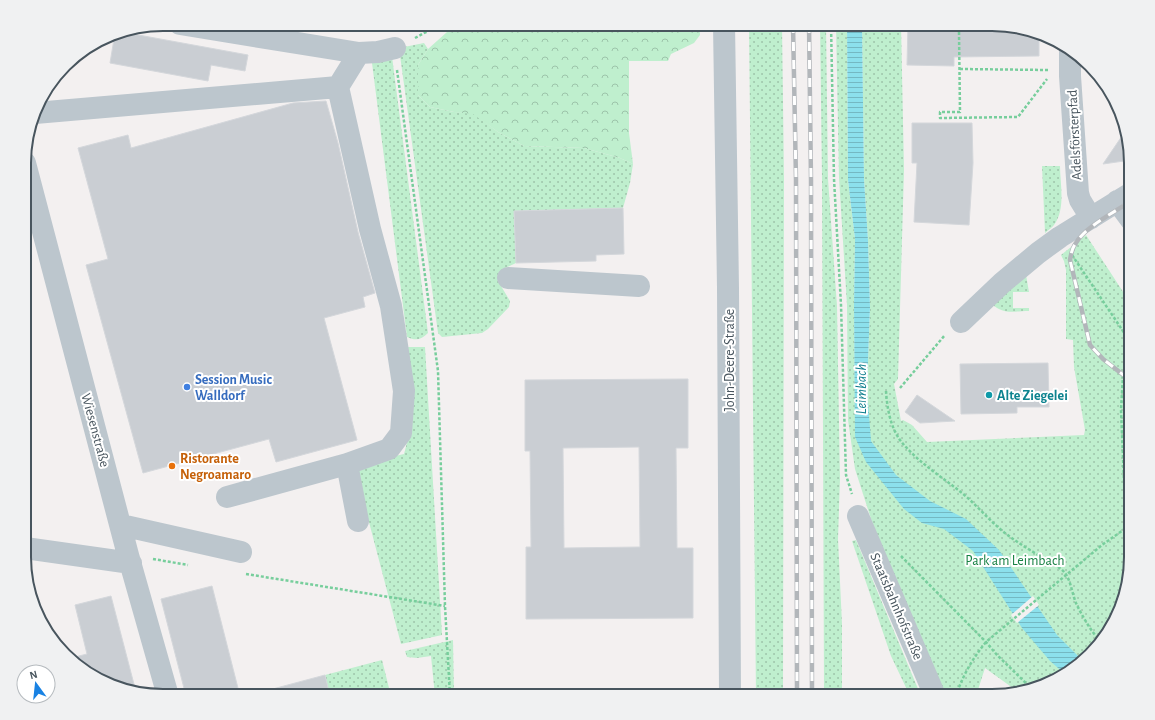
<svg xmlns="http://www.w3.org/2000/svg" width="1155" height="720" viewBox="0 0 1155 720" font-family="'Alegreya Sans',sans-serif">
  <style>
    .green { fill: url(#green-dots) }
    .forest { fill: url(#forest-crowns) }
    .water { fill: url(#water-rules) }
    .pier { fill: #f3f0f0 }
    .building { fill: #caced3; stroke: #d4d7db; fill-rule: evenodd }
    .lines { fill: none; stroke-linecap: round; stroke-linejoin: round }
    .path { stroke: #77ce9c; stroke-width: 2.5; stroke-dasharray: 3 2; stroke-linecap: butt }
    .minor { stroke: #bcc6cd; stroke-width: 22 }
    .rail-casing { stroke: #b2b6ba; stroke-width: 4.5 }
    .rail { stroke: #fff; stroke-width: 3; stroke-dasharray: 9; stroke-linecap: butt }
    .shop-dot { fill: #3f7fe0; stroke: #fff; stroke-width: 1.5 }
    .culture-dot { fill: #0f9aa8; stroke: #fff; stroke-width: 1.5 }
    .food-dot { fill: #e8710a; stroke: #fff; stroke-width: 1.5 }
    .labels { text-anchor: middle; stroke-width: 4; stroke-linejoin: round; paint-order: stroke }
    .street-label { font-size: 14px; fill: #48555e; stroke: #fff }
    .shop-label { font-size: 14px; font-weight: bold; fill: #366cbe; stroke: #fff; text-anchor: start }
    .culture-label { font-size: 14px; font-weight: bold; fill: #0d838f; stroke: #fff; text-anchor: start }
    .food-label { font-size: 14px; font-weight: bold; fill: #c56008; stroke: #fff; text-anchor: start }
    .park-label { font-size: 14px; fill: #178043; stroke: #fff }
    .water-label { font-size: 15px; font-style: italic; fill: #0d7d8d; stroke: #fff }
    .rim { fill: none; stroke: #48555e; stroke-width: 2 }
  </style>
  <defs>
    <pattern id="green-dots" width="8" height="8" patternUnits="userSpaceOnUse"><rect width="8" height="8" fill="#bfefce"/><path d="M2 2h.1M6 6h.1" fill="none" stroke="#9dc4aa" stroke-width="1.8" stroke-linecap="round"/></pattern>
    <pattern id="forest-crowns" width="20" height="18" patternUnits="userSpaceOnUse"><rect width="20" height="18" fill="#bfefce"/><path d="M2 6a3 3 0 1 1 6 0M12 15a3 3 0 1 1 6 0" fill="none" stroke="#9dc4aa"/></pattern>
    <pattern id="water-rules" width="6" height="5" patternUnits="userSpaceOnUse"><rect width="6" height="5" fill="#8ce0ec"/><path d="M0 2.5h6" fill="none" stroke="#74b8c2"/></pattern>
  </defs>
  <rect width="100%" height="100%" fill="#f3f0f0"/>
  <path class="green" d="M749 24H782L784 180 783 696H756Z
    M820 24H826L828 179 837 306 840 479 838 539 842 624V696H830L829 688H824L822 179Z
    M836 24H847L848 180 855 239 854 306 855 388H867L870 307 868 240 864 179 862 24H901L904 170 898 379 894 384 901 421 903 420 912 425 927 442 1084 435 1085 430 1074 367 1073 340 1066 339V270L1064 261 1061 255 1086 235 1131 304V566L1108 634 1062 677 1017 691 985 668 976 696H942L872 522 855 469 848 420 847 305 839 178Z
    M424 43 428 49 418 65V95L430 107 454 112 473 113 498 132 524 146 584 148 620 158 633 164 630 183 623 208 514 211 516 263 501 270V286L510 301 509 307 488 329 482 333 442 337 438 333 399 48Z
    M391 49 428 333C421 340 416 341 407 337L372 63Z
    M1042 166H1060C1060 184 1066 209 1054 225 1052 228 1048 230 1045 233Z
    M1026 275 1029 292H1013V308H1029V311C1013 311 1004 315 992 304Z
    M408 347H425L442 635 401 644 354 465 404 454 410 431Z
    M856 540 921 696H910L891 656 852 541Z
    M453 640 454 696H435L431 656 417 658 407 657 405 651Z
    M382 660 391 696H330L325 675Z"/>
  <path class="forest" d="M456 24H700V35L694 43 671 54 668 61H629V133L633 164 620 158 584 148 524 146 498 132 473 114 454 112 430 107 418 95V65L428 49Z"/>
  <path class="water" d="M847 24H862L864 179 868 240 870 307 867 389 871 441 896 475 930 501 966 519 999 550 1057 635 1081 659 1065 674 1050 661 1022 628 973 551 944 529 922 523 904 509 866 462 855 437 854 306 855 239 848 180Z"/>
  <path class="pier" d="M1033 596 1039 605 1017 623 1011 615Z"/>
  <path class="building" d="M908 24H993L1037 31 1039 32V56L954 57V66L907 65Z
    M122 32 248 55 245 71 211 65 208 81 110 63 115 33Z
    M326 101 338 143 358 232 375 293 363 297 365 307 324 318 357 440 276 462 269 439 143 473 86 265 108 259 78 148 128 135 131 148 293 103Z
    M912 123H972L973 163 969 225 914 222 917 163H912Z
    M1124 133 1131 153V160L1103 164Z
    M623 208 624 254 596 255V261L516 263 514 211Z
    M1048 363 1049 407H1017V413L961 414 960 364Z
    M688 379V448H676L677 548H693V618L526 619V547H531L530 451H525V380ZM639 447 640 547 564 548 563 448Z
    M917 395 955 421 920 423 905 412Z
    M212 586 240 696H186L161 599Z
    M111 596 136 692 118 689 86 673 71 658 87 654 75 605Z
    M325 675 330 696H270L269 690Z"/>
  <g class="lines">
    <path class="path" d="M831 24 834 179 841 305 846 475 852 494
      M959 32 960 112H940V118L1018 117 1047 79
      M415 38 441 24
      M960 69 1048 70
      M397 70 438 371 445 606 450 696
      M1093 74 1100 80
      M1072 255 1131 343
      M900 388 945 335
      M886 391C887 407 890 426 900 440 917 462 941 476 962 493 979 507 992 524 1009 536 1025 548 1044 558 1061 569 1071 577 1071 591 1076 603 1082 616 1091 631 1100 641
      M1126 528 1121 410 1123 376 1131 345
      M901 556 986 642 997 655 1030 687
      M153 559 188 565
      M246 574 445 606
      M957 692C965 672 973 658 986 642L1102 545 1126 528 1131 526"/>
    <path class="minor" d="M180 24 359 53 378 52 395 48
      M724 24 728 288 730 696
      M1070 48V76L1078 193 1080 200 1091 218
      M35 113 338 87
      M25 163 128 555 168 696
      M1117 201 1131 220
      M508 278 639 286
      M961 322 1002 283 1038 253 1060 237 1131 193
      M227 497 347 464
      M858 516 935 696
      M358 521 347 464 389 449 401 433 404 391 391 306 370 229 338 87 359 53
      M121 525 241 552
      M25 548 131 563"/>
    <defs>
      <path id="rail" d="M793 24 796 180 797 696
        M809 24 811 180 812 696
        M1131 201C1115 212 1085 227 1076 243 1072 248 1071 254 1070 260L1090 345 1103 359 1131 381"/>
    </defs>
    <use href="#rail" class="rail-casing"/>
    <use href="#rail" class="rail"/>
  </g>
  <circle class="shop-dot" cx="187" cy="387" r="4"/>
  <circle class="culture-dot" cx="989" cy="395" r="4"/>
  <circle class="food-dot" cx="172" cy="466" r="4"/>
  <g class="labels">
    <g class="street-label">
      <text transform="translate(1074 135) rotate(-93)" y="5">Adelsförsterpfad</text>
      <text transform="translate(729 360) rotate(-90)" y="5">John-Deere-Straße</text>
      <text transform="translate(96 430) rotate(75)" y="5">Wiesenstraße</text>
      <text transform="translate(897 606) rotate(67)" y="5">Staatsbahnhofstraße</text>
    </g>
    <g class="shop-label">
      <text x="195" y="384">Session Music<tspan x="195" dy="16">Walldorf</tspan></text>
    </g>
    <g class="culture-label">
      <text x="997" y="400">Alte Ziegelei</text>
    </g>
    <g class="food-label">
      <text x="180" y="463">Ristorante<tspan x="180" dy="16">Negroamaro</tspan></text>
    </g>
    <g class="park-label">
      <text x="1015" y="565">Park am Leimbach</text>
    </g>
    <g class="water-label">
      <text transform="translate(861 389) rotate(-90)" y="5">Leimbach</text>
    </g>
  </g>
  <path d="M0 0H1155V720H0ZM163 31H992A132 132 0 0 1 1124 163V557A132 132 0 0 1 992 689H163A132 132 0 0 1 31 557V163A132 132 0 0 1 163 31Z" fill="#f0f1f2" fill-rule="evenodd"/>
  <path class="rim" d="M163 31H992A132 132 0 0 1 1124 163V557A132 132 0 0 1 992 689H163A132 132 0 0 1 31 557V163A132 132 0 0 1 163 31Z"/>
  <g transform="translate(36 684) rotate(345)"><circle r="19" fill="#ffffff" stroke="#b6bbbf"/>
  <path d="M0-3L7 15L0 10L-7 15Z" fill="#1982e3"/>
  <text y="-6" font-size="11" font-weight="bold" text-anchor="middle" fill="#48555e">N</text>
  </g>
</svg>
